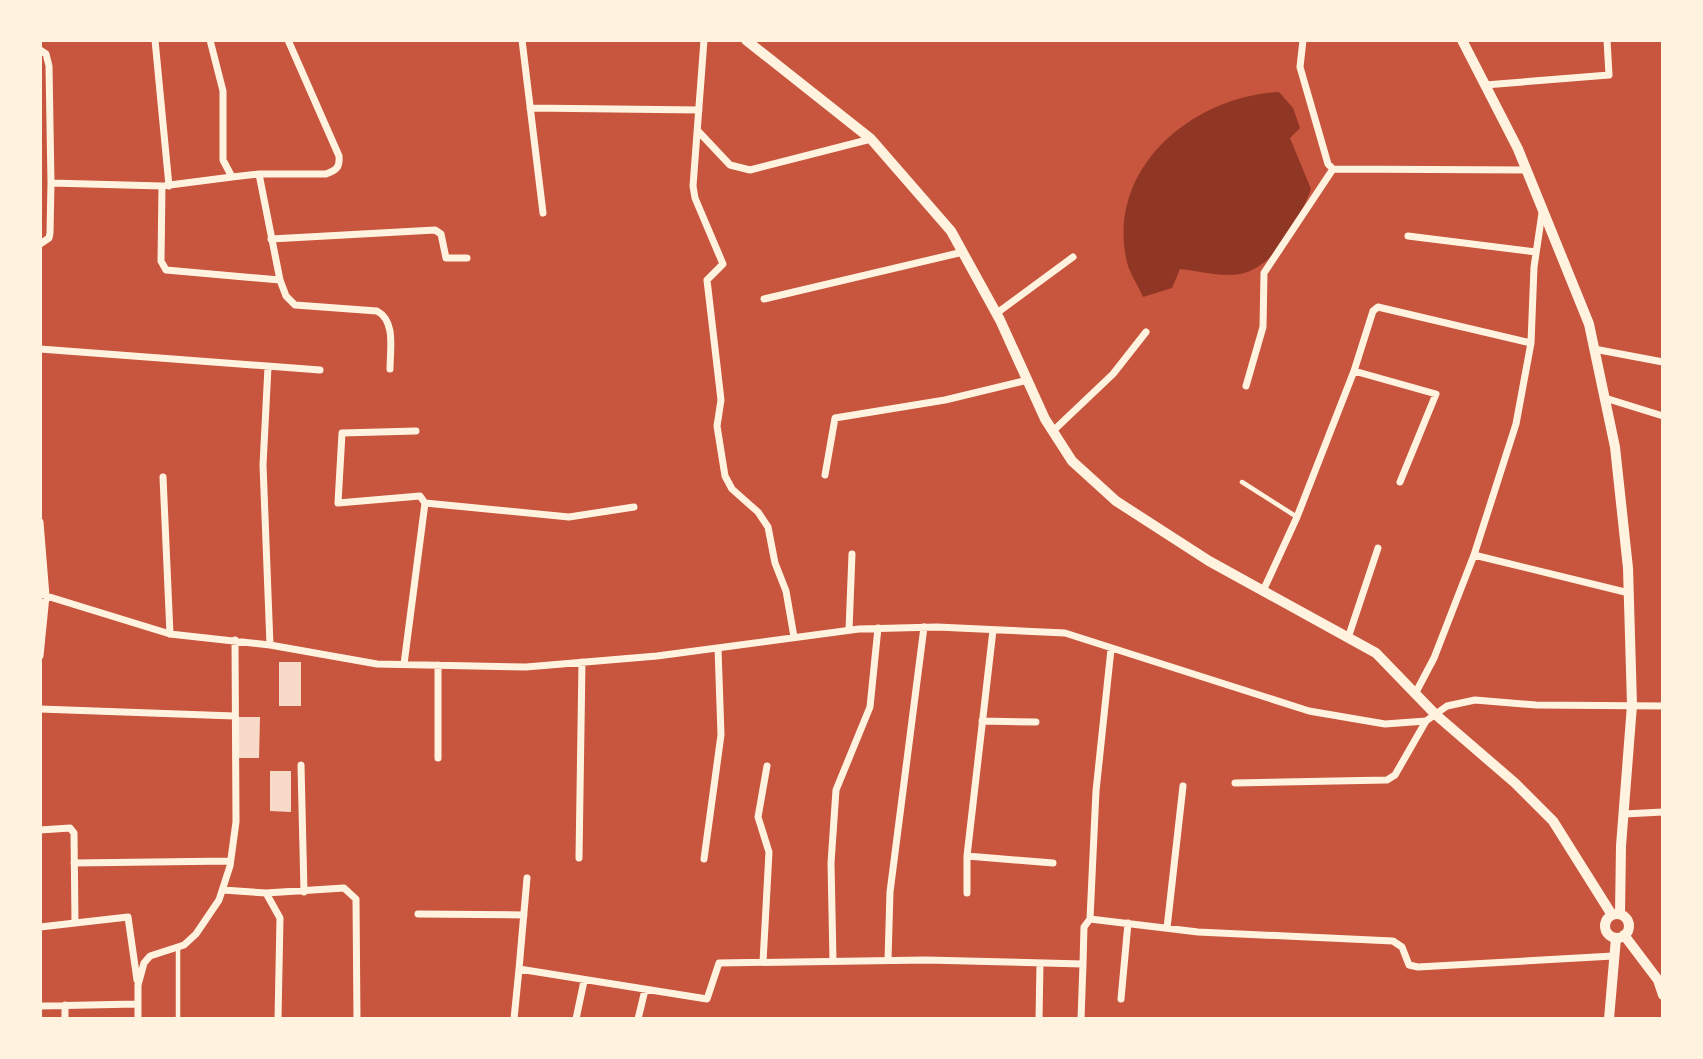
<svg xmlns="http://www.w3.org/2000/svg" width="1703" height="1059" viewBox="0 0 1703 1059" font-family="'Noto Sans',sans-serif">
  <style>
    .water { fill: #8f3625 }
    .building { fill: #f7dbc8 }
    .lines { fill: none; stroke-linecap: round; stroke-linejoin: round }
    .service { stroke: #fff3e0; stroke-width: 4.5 }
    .minor { stroke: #fff3e0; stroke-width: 7 }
    .tertiary { stroke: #fff3e0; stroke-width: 10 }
  </style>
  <rect width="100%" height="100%" fill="#c8553d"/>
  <path class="water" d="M1279 92 1293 108 1300 128 1290 138 1311 189C1300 219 1276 267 1240 274 1221 277 1198 271 1180 269L1172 288 1143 297C1138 285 1128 271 1126 258 1108 165 1195 96 1279 92Z"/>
  <path class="building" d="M279 662H301V706H279Z
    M238 717H260L259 758H238Z
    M270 771H291V812L270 811Z"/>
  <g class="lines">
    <path class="service" d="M1242 482 1297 517
      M178 1019V947"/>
    <path class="minor" d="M155 40 169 186
      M210 40 223 91V160L232 177 259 174
      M288 40 339 156C340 167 337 170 326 174H259L280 280 286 296 295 305 377 311C396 321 390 350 390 369
      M522 40 543 213
      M704 40 693 186 695 198 723 264 707 280 721 400 717 426 725 476 732 489 758 512 768 527 775 563 786 591 794 637
      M1303 40 1300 67 1328 164 1333 169 1527 170
      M40 50 46 54 49 66 51 183
      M1485 85 1609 75 1607 40
      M530 108 699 110
      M698 131 730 165 750 170 871 139
      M162 186 161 261 166 270 280 280
      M1408 236 1536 252
      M271 239 435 230 441 234 446 258H467
      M40 244 49 238 50 233 51 183 162 186 232 177
      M764 299 963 252
      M997 313 1073 257
      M40 349 320 370
      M1594 349 1663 362
      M268 367 263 465 270 645
      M1354 371 1373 311 1378 307 1531 343
      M1246 386 1263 327 1264 273 1333 169
      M1605 398 1663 416
      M416 431 342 433 338 503 420 496 425 503
      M1053 431 1113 374 1146 332
      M825 475 835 418 945 400 1028 380
      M163 477 170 634
      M40 522 46 596 40 656
      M1474 555 1629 593
      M1263 591 1297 517 1354 371 1436 394 1400 482
      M40 594 170 634 270 645 377 664 526 667 657 656 859 629 937 627 1065 633 1309 711 1385 724 1426 721 1447 706 1475 700 1536 705 1663 706
      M849 630 852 554
      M1348 638 1378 548
      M404 664 425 503 569 517 634 507
      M1415 694 1434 658 1474 555 1516 424 1531 343 1534 267 1542 213
      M40 709 234 716
      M982 721 1036 722
      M438 758V665
      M301 765 304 892
      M1235 783 1387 780 1395 775 1426 721
      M1624 814 1663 812
      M40 830 70 828 74 833 75 922
      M967 856 1053 863
      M579 858 582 662
      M704 859 721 735 718 648
      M74 863 230 861
      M223 890 266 893 280 918 278 1019
      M266 893 344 888 356 899 357 1019
      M967 893V856L993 630
      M418 914 524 915
      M1090 919 1096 791 1111 649
      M40 927 128 917 137 980
      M1167 928 1183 786
      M888 960 890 892 924 627
      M833 961 831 863 836 790 870 707 878 628
      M763 962 769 852 758 817 767 766
      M519 969 527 878
      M1121 999 1128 923
      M65 1005V1019
      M40 1006 137 1004
      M138 1019V985L144 963 150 956 184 945 196 934 219 900 230 866 236 822 235 640
      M514 1019 519 969 707 999 719 963 926 960 1083 964 1084 927 1090 919 1198 932 1393 941 1402 947 1409 965 1418 967 1613 956
      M576 1019 584 981
      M638 1019 645 990
      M1039 1019 1040 963
      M1081 1019 1083 964"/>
    <path class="tertiary" d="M746 40 871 139 951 231 1000 320 1045 419 1072 461 1116 501 1209 561 1376 653 1435 714 1515 783 1553 821 1612 915
      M1462 40 1518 149 1589 324 1615 447 1628 568 1632 705 1621 846 1620 914
      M1605 926a12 12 0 1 1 24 0a12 12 0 1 1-24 0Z
      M1624 935 1658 980 1663 995
      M1609 1019 1616 938"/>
  </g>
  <rect width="1703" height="1059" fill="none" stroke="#fff3e0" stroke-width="84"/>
</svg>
